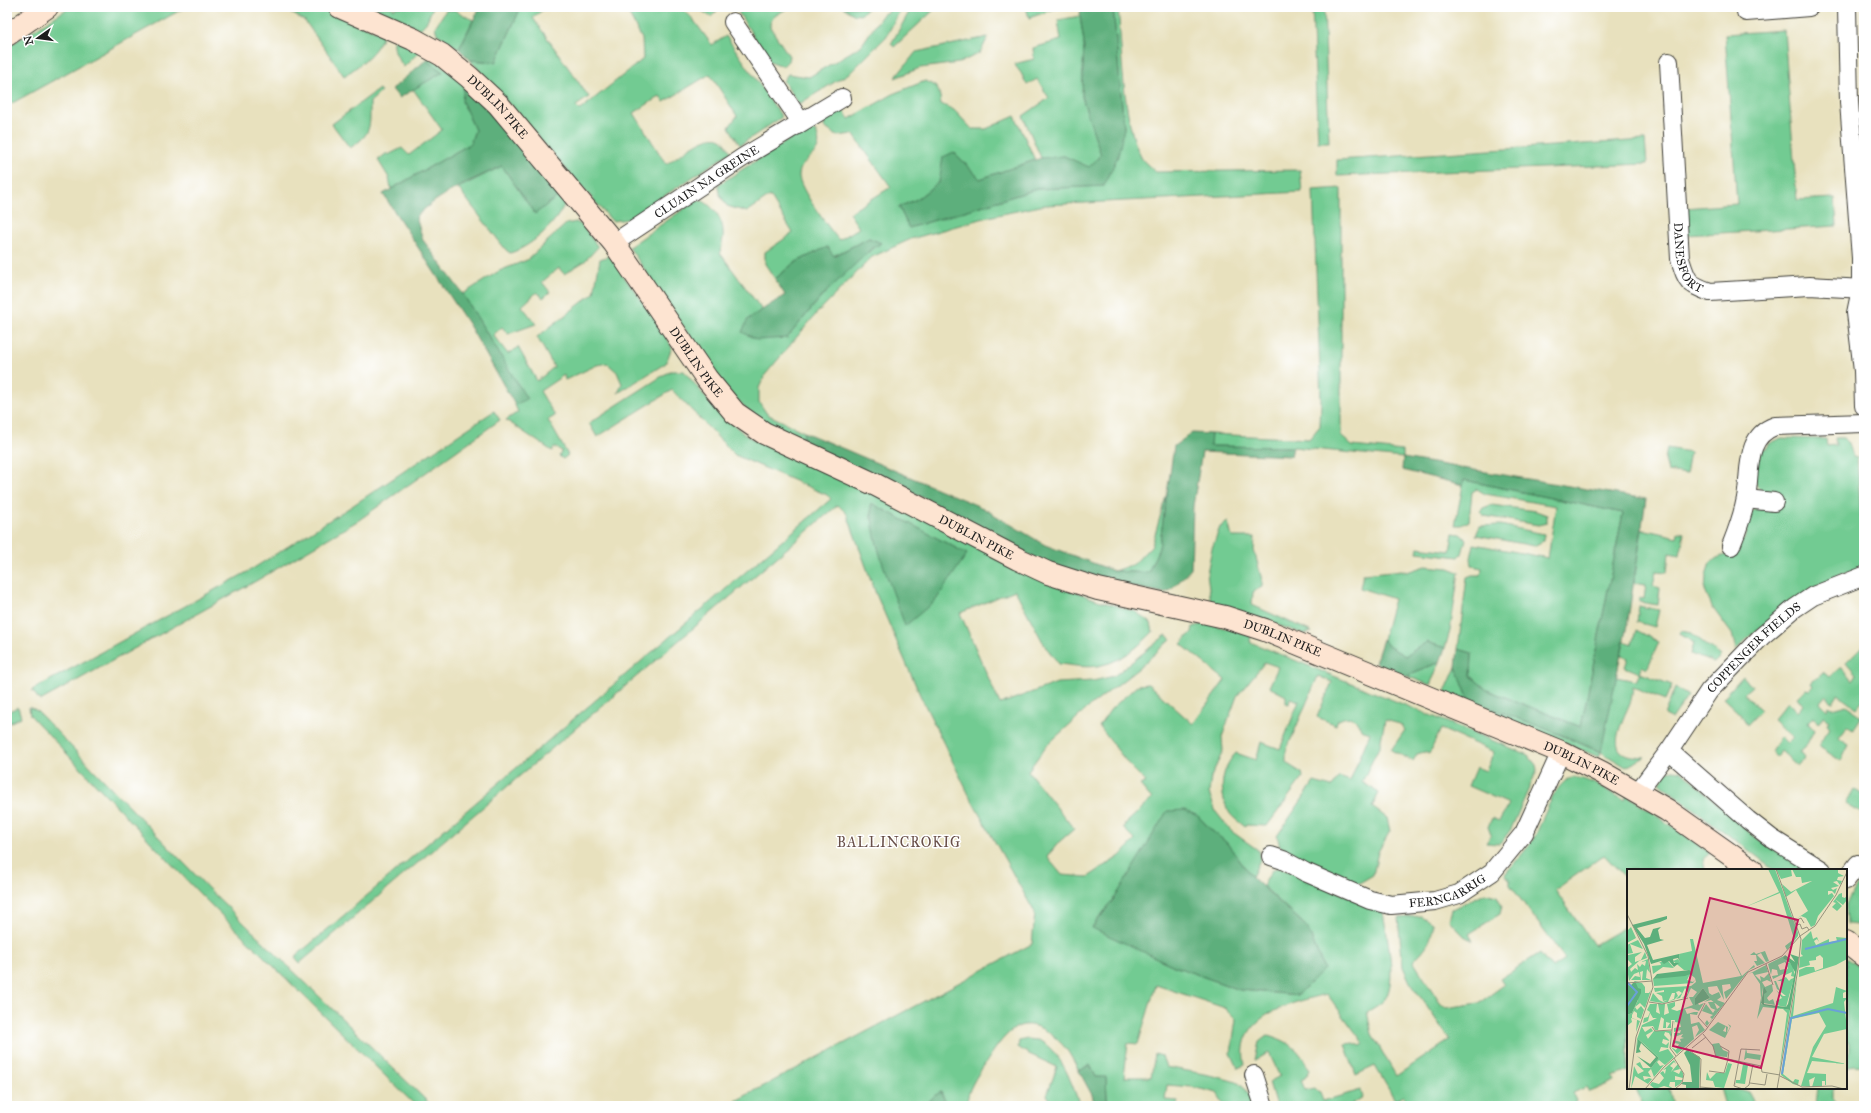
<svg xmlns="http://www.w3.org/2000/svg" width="1871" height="1113" viewBox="0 0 1871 1113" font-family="'IM FELL Great Primer',serif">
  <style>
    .green { fill: #72cb92; stroke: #477457; fill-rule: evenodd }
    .forest { fill: #5daf7c; stroke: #3c664c }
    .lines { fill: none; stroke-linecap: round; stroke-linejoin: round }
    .street-casing { stroke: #3b3a34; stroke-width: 20 }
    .secondary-casing { stroke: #3b3a34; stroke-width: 24 }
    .street { stroke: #fff; stroke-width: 18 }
    .secondary { stroke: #fde4d1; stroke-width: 22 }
    .labels { text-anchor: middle; stroke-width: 3; stroke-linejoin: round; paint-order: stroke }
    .street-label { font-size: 12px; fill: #1c1c1c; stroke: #fff }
    .quarter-label { font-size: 14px; letter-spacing: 1px; fill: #684f48; stroke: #fff }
    .inset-river { fill: none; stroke: #6aa1d8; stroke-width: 2 }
    .inset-road { fill: none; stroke: #96927d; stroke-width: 1 }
    .view { fill: #c2185b; fill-opacity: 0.15; stroke: #c2185b; stroke-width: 2 }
    .inset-edge { fill: none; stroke: #1c1c1c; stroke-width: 2 }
  </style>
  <rect width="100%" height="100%" fill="#fff"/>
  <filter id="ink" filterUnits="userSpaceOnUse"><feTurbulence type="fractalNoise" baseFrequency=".025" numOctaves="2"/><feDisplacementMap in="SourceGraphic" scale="8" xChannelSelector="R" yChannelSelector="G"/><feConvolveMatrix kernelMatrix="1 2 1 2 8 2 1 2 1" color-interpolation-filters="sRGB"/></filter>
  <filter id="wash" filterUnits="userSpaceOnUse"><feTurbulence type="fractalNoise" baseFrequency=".012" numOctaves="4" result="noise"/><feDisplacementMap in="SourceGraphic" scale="16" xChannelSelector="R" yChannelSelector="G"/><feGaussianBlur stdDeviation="0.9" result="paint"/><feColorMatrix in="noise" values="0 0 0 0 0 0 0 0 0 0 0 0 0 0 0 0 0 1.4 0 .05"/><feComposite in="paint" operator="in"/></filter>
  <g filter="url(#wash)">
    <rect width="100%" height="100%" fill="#e8e1be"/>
    <path class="green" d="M70 7H186L7 106V47Z
      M281 7H317L383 34C379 51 358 67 344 76L305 21Z
      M369 7H391L395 9 396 7H433L426 23 420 29Z
      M521 7H546L533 18 589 97 576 106 580 110 643 59 642 39 625 7H681L692 18 712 45 726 36 782 117 740 145 729 127 737 116 710 74 664 102 660 96 634 113 666 164C679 157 707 131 721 139 725 141 728 148 731 152L629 219 612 221 470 60 496 62Z
      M696 7H716L717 11 711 17Z
      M735 7H790C782 12 769 16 770 27L789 56 788 61 783 66 769 61Z
      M843 7H868L862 14 855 15Z
      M891 7H902L886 37 851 72 799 104 783 81 788 74 809 77 861 46 883 14 888 12Z
      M912 7H937L894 47 891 44Z
      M1026 7H1060L1029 18Z
      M1113 7H1118C1122 49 1122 120 1141 157 1144 163 1152 168 1156 172L1300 170 1302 192 1045 205 988 217 911 239 872 257 817 313 765 375 759 388V402L767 414 804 432 802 443 772 428 748 410 730 393 719 379 629 247 698 199C711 203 723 218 723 232 724 239 721 246 720 253L762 310 748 319 787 338C815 304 844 268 881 243L869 238 833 256 828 247 794 263 775 279 765 264V252L793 233 770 196 747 212 727 206 719 193 718 185 807 128 816 132C827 156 801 155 799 175 798 187 830 230 839 240L859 228 849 213 891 187 853 134 837 136 824 127 825 115 840 109 844 111 849 119 895 93 925 81C939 86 939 90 941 104L954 110 972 129H986L1015 116 1035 160 980 179 954 152 939 182 917 199 899 207 909 228 1037 189 1104 186 1124 128Z
      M1312 7H1324L1329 142H1318Z
      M446 10H455L473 20 459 49 437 34 435 27Z
      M1080 16 1084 42 1082 97 1101 154 1089 168 1064 156 1041 158 1023 116 1049 98 1037 79 1027 85 1021 73 1014 64 1034 59 1033 48 1061 40 1058 20Z
      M1784 30 1797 200 1835 198 1837 226 1686 235 1684 208 1737 204 1725 34Z
      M988 37 980 53 959 63 920 68 895 78 916 52Z
      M395 38 420 51 404 67C398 59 391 48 395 38Z
      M430 57 467 84 567 197C561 220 532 247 510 253L506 250 458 188 502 166 535 214 462 101 475 130 470 144 391 189 389 178 378 160 387 153 388 155 402 148 409 155 442 130 413 89 443 72 426 60Z
      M379 89 381 92 370 102C370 127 372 134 350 148L332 124Z
      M1645 140 1647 164 1337 176V160Z
      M1341 188V436L1352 446 1403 451V458L1293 447 1209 446 1211 434 1309 439 1320 426 1321 400 1313 190Z
      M576 222 583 226 598 247 585 261 564 274 559 268 542 282 550 292 543 298 537 292 522 306 536 324 508 334 502 327 493 335 508 354 518 347 537 381 554 367 537 337 594 293 600 259 609 256 656 320 672 347 666 363 618 393 622 384 617 372 607 363 597 365 565 380 564 375 540 391 555 416 548 420 568 455 563 459 559 456 562 451 555 447 552 451 506 420 518 412 515 405 526 399 463 294 499 271 527 260 566 224Z
      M670 371H684L708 400 745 435 777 451 869 491 1088 597 1136 612 1151 623 1153 632C1139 646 1122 661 1102 665 1088 669 1072 665 1059 664L1045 646 1015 590 960 613 1000 704 1057 683 1093 681 1114 676 1166 635 1171 639 1139 668 1088 708 1046 746 1028 771 1074 829 1059 842 1047 857 1062 875 1088 877 1120 856 1135 840 1124 829 1125 824 1152 799 1140 785 1146 782 1129 765 1099 726 1111 709 1138 685 1148 684 1193 724 1225 680 1181 644 1192 632 1193 627 1206 623 1251 635 1250 642 1528 755 1536 765 1537 770 1511 829 1500 844 1486 843 1491 835 1488 827 1492 818 1499 821 1509 804 1468 786 1476 767 1486 771 1494 752 1441 729 1429 754 1424 752 1417 754 1413 761 1391 750 1405 730 1400 724 1385 720 1380 745 1362 782 1379 793 1372 807 1387 818 1390 831 1378 852 1373 875 1356 885 1316 868 1280 846 1277 836 1314 782 1332 787 1339 777 1350 781 1370 733 1361 730C1357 717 1349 714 1337 721L1336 725 1317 717 1332 682 1318 676 1286 751V763L1302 773 1303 777 1267 826 1246 825 1245 827C1240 822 1232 818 1229 812 1218 793 1221 768 1236 753L1256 760 1261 742 1280 749 1299 701 1290 698 1289 704 1286 703V696L1269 687 1278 667 1265 662 1237 696 1222 737 1223 751 1211 777 1209 793 1216 812 1231 831 1258 850 1260 860 1252 877 1226 842 1211 830 1198 816 1116 896 1092 927 1174 966 1240 990 1297 995 1324 969 1307 927 1263 886 1272 870 1279 867 1383 911C1386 934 1398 979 1385 999 1381 1004 1373 1008 1367 1012L1372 1034 1396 1076 1450 1040 1410 982 1403 967 1398 918 1421 916 1432 923C1434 940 1424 950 1413 961L1440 1003 1446 1008 1479 1003 1504 985 1500 979 1540 953 1552 968 1565 959 1510 885V880L1505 874C1514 863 1526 851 1534 838 1542 824 1554 781 1572 778 1586 776 1611 793 1624 800L1627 795 1710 853 1703 859 1705 870H1628V880L1604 855 1555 890 1594 945 1628 925V1071L1613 1077 1615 1081 1589 1092 1586 1087 1573 1093 1577 1102 1570 1106H1409L1403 1096 1395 1100 1375 1066 1356 1075 1345 1044 1354 1043 1361 1046 1364 1044 1327 994C1291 1003 1234 1015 1245 1065L1238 1068 1231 1053 1236 1019 1225 1008 1156 985 1138 1044 1128 1043 1124 1077H1151L1155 1054 1162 1056 1166 1067C1180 1070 1235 1078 1243 1086 1248 1091 1250 1100 1253 1106H1225L1217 1093 1192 1087 1167 1085 1165 1100 1178 1101V1106H1109L1107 1098 1106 1078 1096 1077 1090 1065 1079 1071C1075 1064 1071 1056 1067 1050 1056 1036 1032 1016 1014 1029 1002 1037 993 1052 985 1064 977 1076 966 1091 967 1106H947L941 1092 934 1096 925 1106H726L1032 944 1035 913 972 801 920 695 876 594 847 514 838 505 300 963 295 957 831 499 827 495 735 455 672 390 597 437 589 423ZM871 503 967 554 871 519Z
      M494 411 500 420 359 520 256 581 40 701 32 690 249 571 352 506Z
      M1781 438 1826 439 1827 446 1836 445 1835 438H1843L1849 443 1853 457 1857 458 1864 558 1862 564 1856 571 1843 573 1814 588 1752 634 1736 650 1732 634 1712 607 1705 591 1706 575 1710 563 1717 558 1736 551 1746 535 1750 512 1756 509 1777 510 1780 495C1774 494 1766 493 1761 490 1749 482 1759 460 1761 449L1767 448 1769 444Z
      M1667 448 1690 452 1686 474 1668 471 1665 460Z
      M1464 480 1623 513 1581 727 1487 690 1471 676 1472 653 1458 649 1467 577 1472 575H1481L1482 568 1472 566 1471 558 1474 544 1548 558 1556 506 1485 494 1477 489 1472 492 1469 521 1462 525H1455Z
      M1168 489 1159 548 1148 573 1114 571 1134 564 1152 545Z
      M1491 505 1536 511 1547 515V523L1538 525 1484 516 1480 512 1483 508Z
      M1228 522 1232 537H1255L1254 550 1262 580V587L1253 592 1252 605 1312 632 1304 634 1211 603 1207 573 1212 548 1220 527Z
      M1500 525 1544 534 1543 541 1534 546 1476 535 1480 526Z
      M1642 529 1677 537 1678 532 1684 533 1680 555 1669 553 1667 572 1656 571 1653 586 1660 588 1658 605 1639 602V598L1644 599 1646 585 1634 583Z
      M1453 533 1460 534 1466 539 1462 554 1459 557 1417 552 1418 547 1450 551Z
      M1425 566 1449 568 1459 572 1450 631 1445 648 1427 642 1405 656 1388 646 1383 639 1394 599 1360 588 1363 574 1402 570 1407 572Z
      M1639 606 1659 610 1655 627 1637 622Z
      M1636 630 1659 642 1647 669 1642 666 1640 673 1672 685 1665 700 1633 687C1632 692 1632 696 1631 700 1627 712 1608 744 1623 753 1629 757 1637 756 1645 757L1626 767 1601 752 1599 757 1468 704 1445 692 1456 667 1467 695 1600 752 1616 677 1636 681 1640 673 1625 667 1628 658 1621 656 1624 641 1632 644Z
      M1681 631 1691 633 1721 656 1714 663 1691 654 1694 643 1680 634Z
      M1864 644V699L1857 708 1838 694 1832 703 1826 695 1820 702 1827 710 1829 707 1832 709 1846 705 1862 716 1853 730 1847 726 1838 738 1849 745 1841 761 1818 746 1830 728 1827 723 1829 720 1823 716 1818 724 1813 717 1808 723 1814 730 1805 748 1800 752 1805 758 1798 766 1781 751 1776 757 1771 751 1780 737 1787 744 1793 738 1773 720 1788 702 1797 712 1803 705 1797 697 1806 689 1809 690 1813 686 1811 683 1823 672 1829 677 1841 667 1852 680 1856 674 1846 662Z
      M1440 662 1430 685 1409 677 1410 674Z
      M1743 676 1752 687 1744 694 1761 710 1747 725 1740 714 1723 698Z
      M1675 687 1688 696 1672 719 1664 715Z
      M18 707 21 717 7 724V712Z
      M29 707 36 710 208 888 432 1106H416L201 895 30 715Z
      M1673 770 1682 771 1746 830 1769 847 1806 870H1775L1671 792 1660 782 1668 771Z
      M1854 789 1864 796V814L1846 803Z
      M1864 872V923L1857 925 1847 924 1846 904Z
      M1485 893 1497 896 1502 906 1500 914 1469 934 1473 941 1464 936 1449 920 1452 909Z
      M1846 958 1864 971V1066L1854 1065 1848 1068 1849 1042H1846Z
      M1268 1035C1291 1042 1299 1049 1310 1070L1305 1078 1301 1080 1305 1090 1315 1088 1320 1093 1323 1101 1361 1090 1363 1097 1349 1106H1276L1269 1082 1280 1076 1269 1053 1255 1060 1259 1042Z
      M1027 1039C1032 1040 1039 1039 1042 1042 1063 1055 1072 1084 1080 1106H1054L1047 1095 1057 1067 1027 1053 1018 1047 1019 1041Z
      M1635 1088H1669L1673 1106H1642Z
      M1720 1088H1736L1748 1092 1756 1106H1725Z
      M1818 1088H1833V1098L1840 1106H1816Z"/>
    <path class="forest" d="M480 7H521L496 62 470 60 459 49Z
      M1081 7H1113L1124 128 1118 156 1104 186 1037 189 909 228 899 207 917 199 939 182 943 157 954 152 980 179 1041 158 1064 156 1089 167 1101 155 1082 97 1084 42 1080 16Z
      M426 60 443 72 399 98 392 89Z
      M464 86 512 137 560 195 535 214 502 166C473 180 439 193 416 217L423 240 463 294 527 399 515 405 469 325 383 194 470 144 475 130 462 101Z
      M869 238 881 243 871 249 821 297 787 338 757 340 742 332 748 319 785 295 775 279 794 263 827 247 834 256Z
      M804 432 983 508 1045 545 1114 571 1148 573 1159 548 1174 446 1192 433 1211 434 1210 446 1293 447 1291 456 1202 452 1193 506 1191 569 1171 590 1164 593 1089 579 1024 553 980 527 923 498 802 443Z
      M1403 458 1646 499 1628 620 1601 752 1567 737 1467 699V695L1456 667 1458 649 1472 653 1471 676 1487 690 1581 727 1623 513 1464 480 1463 485 1402 470Z
      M871 503 967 554 936 600 905 626C892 587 871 543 871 503Z
      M1383 639 1388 646 1405 656 1427 642 1445 648 1440 662 1410 674 1409 677 1375 663Z
      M1185 810 1198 816 1211 830 1226 842 1252 877 1307 927 1324 969 1298 995 1240 990 1174 966 1092 928 1116 896 1167 811Z
      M1090 1065 1096 1077H1106L1107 1098 1109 1106H1095L1092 1095 1079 1071Z
      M941 1092 947 1106H925L934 1096Z"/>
  </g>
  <g filter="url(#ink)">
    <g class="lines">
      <defs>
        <g id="street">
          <path d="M1847 7 1849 102 1861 258V289L1856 313 1863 371 1864 406"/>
          <path d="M1746 12 1809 7"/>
          <path d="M733 22 801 122"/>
          <path id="s1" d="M1669 62 1680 259C1687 281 1687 284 1710 292L1809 286 1864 289"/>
          <path id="s2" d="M614 243 742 158 842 98"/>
          <path d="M1746 499 1774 502"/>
          <path d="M1731 546C1737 531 1743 515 1746 498 1751 472 1744 437 1775 426L1864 423"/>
          <path d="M1669 751 1748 820 1771 838 1822 870"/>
          <path id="s3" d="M1638 792 1669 751 1709 691 1761 637 1795 608 1813 596 1864 576"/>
          <path id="s4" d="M1271 856 1283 860 1305 872 1370 900 1391 905 1435 901 1459 894 1492 872 1524 833 1561 752"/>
          <path d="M1846 880 1858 864"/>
          <path d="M1254 1075 1264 1106"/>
        </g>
        <g id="secondary">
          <path id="s5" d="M340 7 413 39 442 55 469 77 498 104 614 243 707 379 735 413 764 433 876 485 1018 559 1048 573 1098 589 1225 617 1265 630 1561 752 1601 772 1667 810 1752 870"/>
          <path d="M7 35 47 7"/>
          <path d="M1846 942 1864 956"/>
        </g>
      </defs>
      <use href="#street" class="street-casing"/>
      <use href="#secondary" class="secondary-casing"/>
      <use href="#street" class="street"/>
      <use href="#secondary" class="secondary"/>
    </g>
  </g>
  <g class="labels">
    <g class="street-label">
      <text dy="4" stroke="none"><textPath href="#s5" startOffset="189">DUBLIN PIKE</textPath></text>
      <text dy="4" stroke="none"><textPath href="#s2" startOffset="111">CLUAIN NA GREINE</textPath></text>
      <text dy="4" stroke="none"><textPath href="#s1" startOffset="199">DANESFORT</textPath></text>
      <text dy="4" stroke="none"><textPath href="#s5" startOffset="513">DUBLIN PIKE</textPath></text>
      <text dy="4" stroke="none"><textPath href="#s5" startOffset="849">DUBLIN PIKE</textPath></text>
      <text dy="4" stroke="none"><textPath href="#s5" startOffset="1173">DUBLIN PIKE</textPath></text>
      <text dy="4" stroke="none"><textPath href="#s3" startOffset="186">COPPENGER FIELDS</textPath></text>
      <text dy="4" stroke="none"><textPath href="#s5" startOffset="1497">DUBLIN PIKE</textPath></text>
      <text dy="4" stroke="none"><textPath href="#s4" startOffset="189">FERNCARRIG</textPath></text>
    </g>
    <g class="quarter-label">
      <text x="899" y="847">BALLINCROKIG</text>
    </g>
  </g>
  <g transform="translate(1627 869)">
    <rect width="220" height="220" fill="#e8e1be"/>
    <path d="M141 0H148L171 64V67L160 81 158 77 167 70 153 24 116 39 152 23ZM149 0H164L165 7 154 10ZM165 0H211V4L217 7 211 8 210 11 215 12 213 16 210 12 206 13 212 17 204 19 206 21 210 19 208 25 205 22H201V26L205 24 207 27 191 47 188 56 184 58 179 49 174 47 169 50 181 42 169 21 159 28 155 15 164 23 185 12 175 14 174 8H169ZM215 24V28L218 29 220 26V31L216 36 208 30 215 37 210 42 205 38 209 34 206 33 212 25ZM89 56 115 107 127 96 124 90 128 98 122 101 99 130 97 123 104 119 103 115 95 116 97 131 90 117 81 118 82 124 85 126 92 123 94 128 90 131 98 134 80 157 78 154 80 151 82 154 85 150 83 148 86 146 75 142 79 135 86 144 88 141 91 142 84 139 81 133H87L90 140 93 138 84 131 77 133 83 129 76 119 68 129 72 136 77 134 72 142 64 139 58 140 60 145 67 143H71L70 146 63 145 64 155 72 153 78 161 68 168 72 161 70 156 65 158 67 170 50 185 44 178 49 181 52 175 48 174 45 177 46 171 54 173 53 170 57 169 54 168 56 165 47 168V164H53L54 161 47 163V159L54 158 53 154 48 153 47 157 48 151H44V159H40L43 154 39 153V159H36L37 150 34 148 31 161H28L26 157 15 158 18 163 24 159 26 162 19 166 21 170 17 175 11 170 9 184 10 170 15 156 30 149H26L23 144 21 152 16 154 17 149 21 148 23 143 20 141 23 135H30L29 143 33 145 31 135H38L37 146 42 144 40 135 48 133V137L44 140 50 142 66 136 62 128H66L70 123 64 119 60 128 55 129 61 124 58 119 53 129 49 130 55 124 52 122 49 123 51 127 47 131 42 132 47 130 48 124H45L41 133 35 134 23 132 26 124 32 131 36 133 40 131 36 132 35 127 29 124 37 123V121L28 123 27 119 64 117 69 113 68 109 63 105 60 111 66 113 68 111 66 114 27 117 26 110 62 104V101H57L46 92 51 90 53 93 52 85 65 82 63 70H66L76 114 114 107ZM4 58 9 69 0 74V62ZM184 62 186 70 190 68 192 73 190 70 187 72 189 76 202 70V73L210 72 209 68 220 69V90L209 96 172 108V101L179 98H187L188 102 196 99V89L193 86 189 88V91L182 92 183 96 172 99 173 88 176 87 174 85 175 71ZM11 71 16 80 3 75 6 84 0 85V76ZM138 82 142 92 139 93 134 84 130 86 138 94 130 97 127 92H130L129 86H123L127 83 129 85ZM15 83 8 88V93L14 91 18 83 20 89 12 92 3 100 4 103 8 99 11 101 10 95 13 98 15 95 18 97 19 92 14 93 21 90 23 104 20 100 19 109 24 111H15L16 102 13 103 14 111H4L8 107 13 108 12 103 7 105 2 112 0 99 5 95 1 91V86ZM157 87 160 94H163L166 98 168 108 164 107 165 103 156 107 161 99 158 93 151 96 153 101 158 100V104L146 110 145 107 151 106 150 101 145 100 144 106 141 95ZM41 92 47 99 36 98 26 105 25 97 34 96 33 93 26 94ZM139 96 141 103 128 106 134 112 133 107 137 109 142 104 144 113 140 111 135 113 138 118 145 115 146 122 140 129 142 132 146 130 148 136 136 134V118L134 135 163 141 152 204 160 144 156 140 136 138 130 150 134 129 133 115 125 103 120 106ZM159 108 162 112 164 110 167 109 159 138 149 136V132L155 129 149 121 156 127H159L150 120 147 112H149L153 122 155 116 154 112H150ZM170 109 166 147 206 134 209 118 220 122 216 124V129H220L217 133 220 160 197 165 185 188 220 195 185 192 180 204 199 205V216H198V212H195V217L185 218 188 208 182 211 183 218 174 217 186 178 199 157 192 144 165 150 156 205 166 213 168 210 172 211 171 216 173 217 166 215 154 206ZM8 112 15 114 18 118V124H22L24 121 18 139 13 134 8 138 10 141 14 137 17 141 14 150 10 148V144L7 142 5 146V149L13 152 9 163 10 151 4 149 5 153 0 157V146L5 144 11 131ZM91 153 99 157 96 162 99 163V157L101 158 100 164 103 158 101 155 104 157 98 169 82 161ZM27 162H44V168L42 164 38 163 37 166 43 172 36 170 35 174 39 176 42 173 41 179 34 178 32 183 41 180 47 188 38 196 32 191 30 193 33 197 37 196 27 208 24 200 21 203 24 208 16 207 17 211 22 209 25 210 21 215 8 207 4 220 7 197 11 205 17 202 9 195 13 193 16 199H24L32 189 17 175ZM92 174 96 181 101 183 100 188 89 187 85 175ZM119 179 120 184 134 186 133 191 120 189 117 191ZM47 191 49 195 47 193 43 197 46 199 44 203 51 195 53 200 46 202 52 205 54 201 56 204V209L48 207V211H56L53 215 48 218V213H43L42 217 47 220 37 217 28 220 23 216 25 213 32 215 37 209 33 204 36 202 38 205 39 200 36 201ZM101 194 105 195 97 219 88 218 86 212 79 211 80 203 83 210 89 204H98ZM116 195 121 196 118 215 109 214 108 218 109 211H113Z" fill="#72cb92"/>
    <path d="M40 47V50L33 53 10 59 18 69 23 68 26 60 34 58 31 61 33 70 37 71 20 76 26 91 52 85 53 93 51 89 46 90 47 94H52L47 98 42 92 37 95 34 92 24 95 17 75 5 56ZM163 85 172 88 163 141 136 136 134 134 137 118 140 123 137 125V135L159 138 161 135 168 103 163 94 156 89 158 86 168 93ZM62 101 66 104 58 107 26 110 30 105ZM8 112 11 119 14 120V124L5 144 0 146V115L3 117ZM76 119 83 129 68 136V129ZM11 170 32 189 24 199 10 187 23 195 29 188 14 174 12 180 14 183 9 184ZM60 181 73 188 72 220 59 219V216L54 215 56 213H65L63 196 57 184Z" fill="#5daf7c"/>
    <path class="inset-river" d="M178 80 220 70M0 113 10 123 0 137M155 205 164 149 201 140 220 144"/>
    <path class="inset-road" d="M149 0 174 70 171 100 150 220M0 45 21 87 26 118 9 168 2 220M168 52 174 49 177 54M170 56 173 55 175 60 180 58 182 61M173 67 188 57 209 26 220 3M139 95 146 116M0 114 25 112M22 133 35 135 61 129M78 134 71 148 81 159M46 152 43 179 49 187M25 158 28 162 45 161M76 165 86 177 89 188M93 177 102 182 101 190 134 197 135 203 153 206M59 179 74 190 73 220M65 179 79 168M47 189 57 205 55 214 48 220M82 202 97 204 101 190 84 187M153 207 175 218 205 217 217 220M123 214 138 216 140 205M73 218 95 220M18 220 37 198 78 162 121 103 155 87 173 67M116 220 107 217 114 180 133 181M117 220 122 216 126 195"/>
    <path class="view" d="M83 29 171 51 134 199 46 177Z"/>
    <rect width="220" height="220" class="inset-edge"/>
  </g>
  <rect width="1871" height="1113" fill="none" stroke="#fff" stroke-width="24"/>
  <g transform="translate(38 38) rotate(256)" stroke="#ffffff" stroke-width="3" paint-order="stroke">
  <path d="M0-3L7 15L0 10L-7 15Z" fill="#1c1c1c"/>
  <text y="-6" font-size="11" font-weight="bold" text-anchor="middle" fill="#1c1c1c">N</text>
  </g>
</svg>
